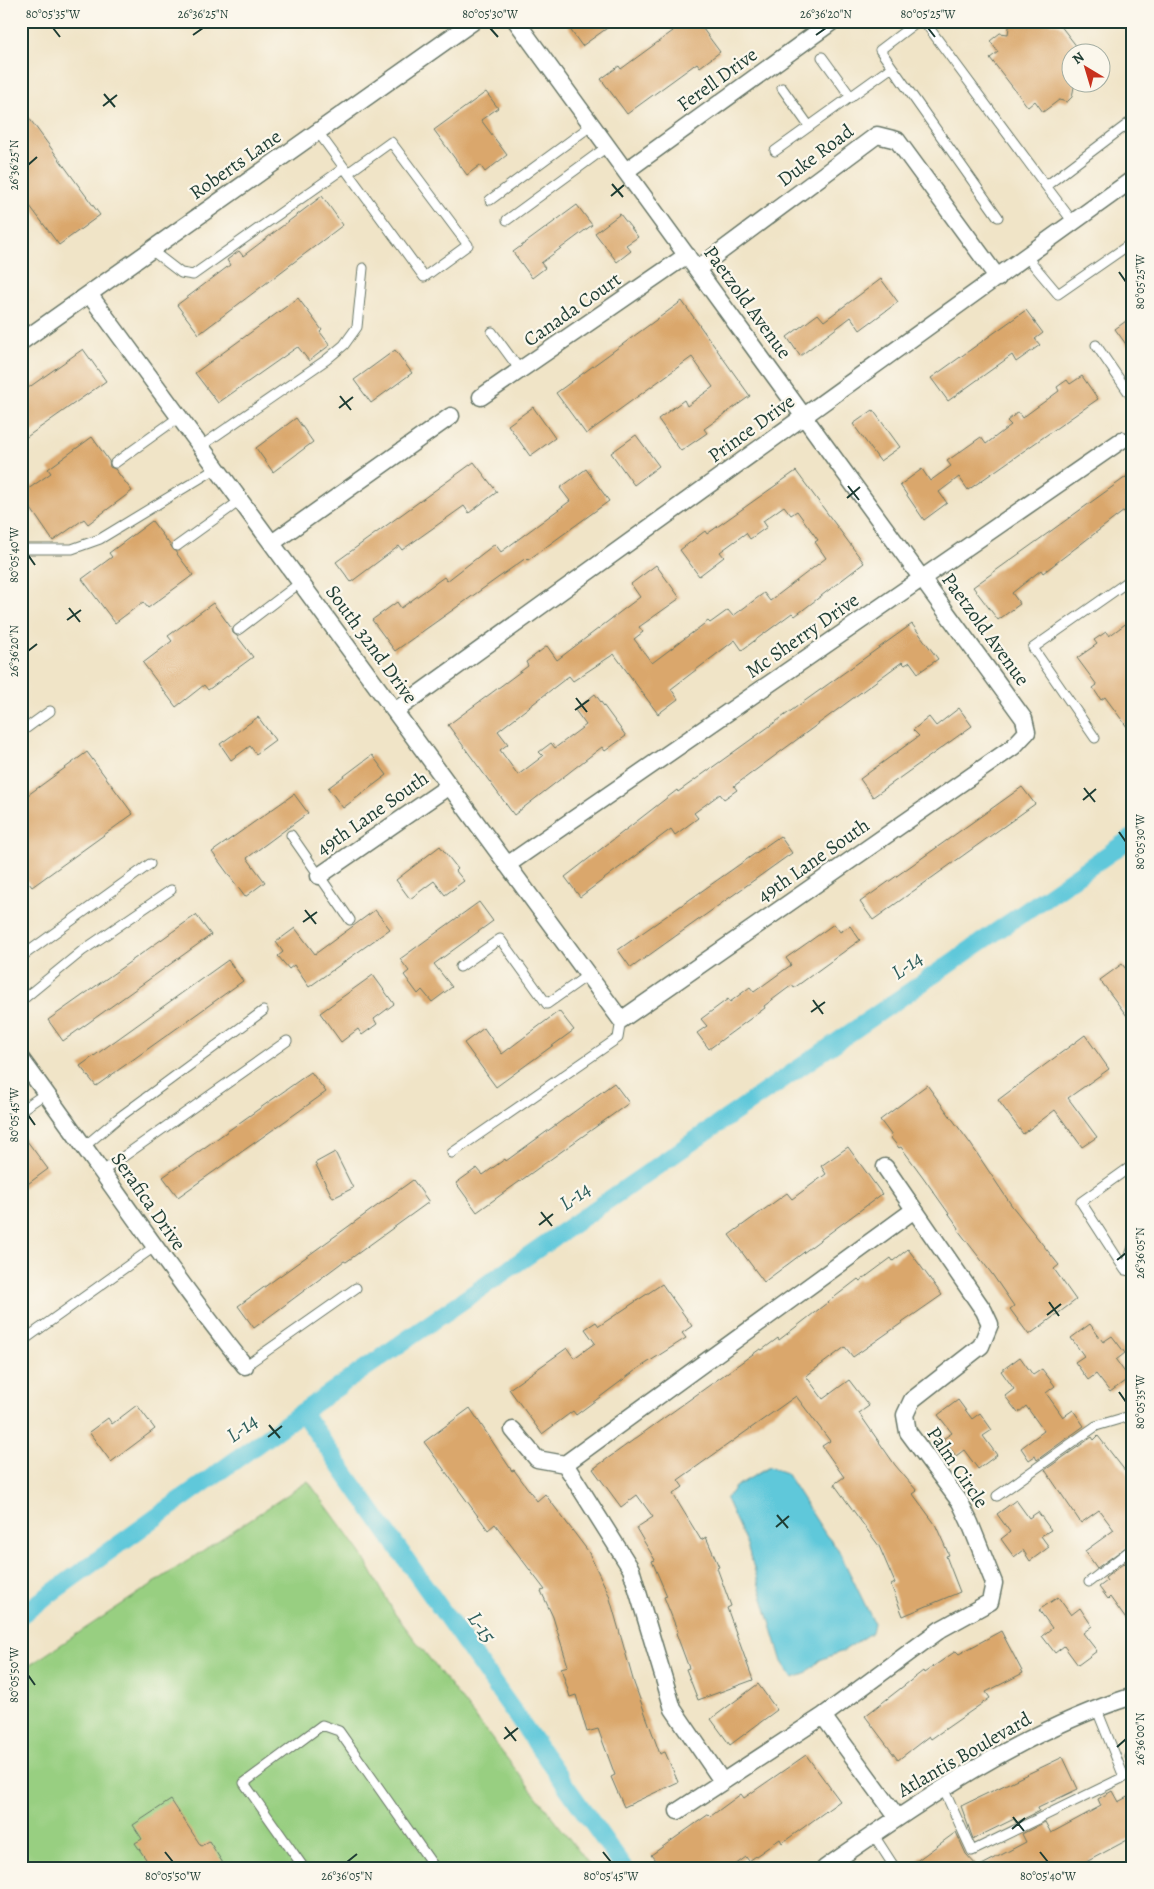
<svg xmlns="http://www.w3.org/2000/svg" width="1154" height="1889" viewBox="0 0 1154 1889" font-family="Alegreya,serif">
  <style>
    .green { fill: #98cf81; stroke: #5c865a }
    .water { fill: #5fc8da; stroke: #3f8287 }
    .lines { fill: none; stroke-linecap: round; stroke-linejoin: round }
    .canal { stroke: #5fc8da; stroke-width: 18 }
    .building { fill: #daa76c }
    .lane-casing { stroke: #687767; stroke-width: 11 }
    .street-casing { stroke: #687767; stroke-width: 19 }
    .lane { stroke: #fff; stroke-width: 9 }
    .street { stroke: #fff; stroke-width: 16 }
    .ticks { fill: none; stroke: #1f3d34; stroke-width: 2 }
    .labels { text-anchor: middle; stroke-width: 4.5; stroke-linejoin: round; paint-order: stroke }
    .street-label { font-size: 20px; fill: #1f3d34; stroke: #fbf7ec }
    .water-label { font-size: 21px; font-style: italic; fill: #2f605e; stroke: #fbf7ec }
    .neatline { fill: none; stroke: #1f3d34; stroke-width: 2 }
    .ticks-label { font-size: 12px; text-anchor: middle; fill: #1f3d34 }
  </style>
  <rect width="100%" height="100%" fill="#fbf7ec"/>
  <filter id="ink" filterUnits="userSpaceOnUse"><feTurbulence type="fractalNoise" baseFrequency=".02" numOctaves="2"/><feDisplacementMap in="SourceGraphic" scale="10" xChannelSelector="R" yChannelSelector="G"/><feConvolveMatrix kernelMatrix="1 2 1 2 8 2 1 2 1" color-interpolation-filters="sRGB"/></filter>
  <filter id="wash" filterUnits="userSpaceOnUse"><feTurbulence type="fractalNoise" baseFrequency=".0096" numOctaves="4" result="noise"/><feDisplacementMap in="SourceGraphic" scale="20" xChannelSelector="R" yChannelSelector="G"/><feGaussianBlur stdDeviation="1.12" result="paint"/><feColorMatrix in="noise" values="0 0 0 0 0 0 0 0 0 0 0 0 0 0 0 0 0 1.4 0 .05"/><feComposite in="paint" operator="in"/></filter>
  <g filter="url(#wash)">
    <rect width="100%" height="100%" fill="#f0e4c7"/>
    <path class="green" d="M308 1481 361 1553 395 1614 592 1868H21V1671Z"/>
    <path class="water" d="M769 1467 786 1473 826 1535 838 1549 874 1623 872 1632 843 1651 820 1660 805 1674 793 1678 782 1662 747 1545 726 1499 735 1487Z"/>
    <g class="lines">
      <path class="canal" d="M302 1412 624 1868
        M21 1615 302 1412 1133 837"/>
    </g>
    <g id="blocks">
      <path class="building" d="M564 21H617L582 46Z
        M666 21H714L703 29 720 52 700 67 697 63 627 114 601 79 619 66 621 69 673 31Z
        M1010 21H1039L1060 25 1081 52H1072V82H1075L1072 97 1067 102 1059 100 1043 112 1035 101 1028 107 990 58 998 52 990 41 1000 33 1008 34Z
        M486 92 498 108 481 120 507 155 485 172 480 165 467 175 434 130Z
        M21 107 100 215 59 245 21 194Z
        M322 196 343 225 199 334 177 305 230 265 227 260 239 251 243 256Z
        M577 205 592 225 541 263 545 268 532 278 513 252Z
        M620 214 638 237 626 245 631 251 617 262 595 233Z
        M881 279 898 302 860 330 851 317 800 356 787 337 818 314 824 321Z
        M298 298 322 330 320 332 330 345 309 361 298 347 296 348 218 403 195 373Z
        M682 301 750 396 704 429 707 433 681 451 658 419 684 400 687 406 713 387 692 357 586 434 556 393Z
        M1026 310 1043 333 1035 339 1040 345 1016 362 1012 355 948 401 931 378Z
        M1133 316V354L1115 329Z
        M83 349 106 381 21 441V393Z
        M395 350 412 373 371 403 354 380Z
        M1082 376 1098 399 968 490 959 477 939 492 947 503 924 520 900 485 922 469 930 481 951 466 947 461 981 437 986 444 1011 425 1007 421 1018 412 1022 418 1059 391 1057 387 1067 380 1070 384Z
        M533 407 555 438 530 456 508 425Z
        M873 410 900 447 880 461 853 424Z
        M296 418 313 442 273 472 256 448Z
        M636 435 659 466 634 485 611 453Z
        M92 437 109 461 110 467 115 469 132 491 88 524 84 519 53 541 21 494 51 473 48 469Z
        M474 462 497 492 469 513 464 506 402 550 399 546 351 582 336 562Z
        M586 469 609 501 528 560 526 558 395 651 372 620 397 602 401 608 444 577 447 581 495 544 501 552 570 501 560 488Z
        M796 471 864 563 795 616 792 613 742 650 735 640 671 689 678 699 658 714 614 654 573 681 569 676 498 731 508 744 500 750 518 775 543 756 539 752 551 743 555 748 586 725 575 710 595 694 626 736 605 751 602 747 514 815 448 725 528 666 526 662 547 646 557 660 640 597 631 584 656 565 680 598 639 627 643 632 634 639 652 663 708 621 710 623 728 610 733 616 764 593 770 601 826 558 815 542 818 540 797 511 791 515 784 506 763 521 767 527 750 539 746 533 720 552 724 557 699 576 680 550 705 531 707 534Z
        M1133 472V523L1124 511 1043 573 1041 570 1012 593 1020 604 998 620 973 587Z
        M152 521 193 575 148 608 143 602 115 623 82 579 112 557 109 553Z
        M213 603 232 629 233 633 237 636 253 657 208 690 204 685 176 707 143 663 172 641 168 636Z
        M1128 622 1133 629V735L1105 697 1101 700 1093 688 1097 685 1077 658 1097 644 1094 640 1106 632 1109 636Z
        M912 624 938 659 918 673 910 662 905 665 902 662 734 786 737 790 724 799 720 794 694 813 698 818 675 835 671 829 580 897 565 877 677 790 678 792Z
        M959 708 972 726 873 797 860 779 919 736 913 730 929 717 936 726Z
        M258 717 275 740 256 754 250 746 231 760 220 744Z
        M87 752 133 814 32 887 21 873V800Z
        M372 755 387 775 343 808 328 788Z
        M1022 787 1035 804 873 920 860 902Z
        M294 794 308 813 247 858 265 882 245 897 212 852Z
        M780 836 792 853 631 968 618 950Z
        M440 846 458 869 456 871 464 881 445 895 434 881 410 899 396 880Z
        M479 902 493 921 434 964 452 987 432 1002 422 990 418 994 404 975 409 971 400 959Z
        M375 910 390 929 309 987 294 965 289 969 278 956 283 952 276 942 295 928 315 954Z
        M196 915 211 935 63 1041 48 1020Z
        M834 924 840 932 850 926 860 940 794 988 792 985 764 1006 765 1008 709 1049 697 1033 707 1026 701 1019 728 999 730 1002 750 987 754 992 791 965 786 958Z
        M228 960 243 981 96 1086 80 1066Z
        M1122 964 1133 978V1024L1100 980Z
        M373 975 394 1004 374 1019 377 1024 362 1035 358 1029 341 1042 320 1013Z
        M559 1011 574 1030 496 1087 464 1043 484 1028 502 1054Z
        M1085 1035 1109 1069 1068 1098 1097 1137 1082 1147 1055 1110 1023 1134 998 1100Z
        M311 1072 326 1092 178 1197 163 1177Z
        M614 1083 629 1103 477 1212 456 1183 477 1168 483 1175 505 1159 506 1161Z
        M927 1085 970 1143 1012 1206 1059 1265 1054 1269 1076 1300 1029 1335 1010 1309 1014 1306 992 1274 958 1230 959 1228 923 1177 901 1147 899 1148 891 1138 892 1136 880 1120Z
        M21 1133 48 1169 21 1189Z
        M848 1147 882 1194 764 1282 729 1235 787 1193 792 1199 826 1174 821 1166Z
        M335 1152 353 1188 333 1198 315 1163Z
        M413 1180 429 1202 346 1262 344 1261 254 1328 238 1306Z
        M908 1249 942 1295 853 1357 845 1347 806 1376 823 1399 849 1380 869 1406 859 1413 895 1465 917 1491 913 1494 935 1524 949 1555 946 1556 960 1592 903 1616 891 1585 895 1583 879 1546 834 1484 844 1477 822 1446 830 1441 796 1396 678 1480 683 1487 673 1494 701 1540 706 1537 719 1567 717 1568 731 1606 727 1608 753 1680 698 1700 686 1669 689 1668 676 1633 678 1632 664 1597 667 1596 652 1561 655 1560 636 1528 653 1517 637 1495 621 1507 593 1469 760 1349 762 1350 778 1338 779 1340 858 1279 860 1281 891 1258 893 1261Z
        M662 1284 692 1326 682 1333 686 1338 636 1370 576 1415 573 1411 542 1434 509 1389 567 1348 574 1358 595 1343 585 1329 596 1322 599 1326Z
        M1090 1324 1103 1342 1112 1336 1125 1353 1116 1360 1129 1378 1110 1392 1096 1374 1088 1380 1075 1362 1084 1356 1071 1338Z
        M1020 1357 1033 1375 1042 1369 1055 1386 1046 1393 1063 1417 1073 1410 1084 1426 1037 1460 1035 1456 1029 1460 1021 1448 1044 1431 1026 1406 1018 1413 1005 1396 1014 1389 1001 1371Z
        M958 1400 972 1419 980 1413 992 1430 983 1436 997 1455 978 1469 964 1450 956 1456 943 1439 952 1433 938 1415Z
        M137 1405 155 1429 111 1462 89 1432 108 1418 112 1424Z
        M470 1408 512 1471 514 1470 537 1501 545 1494 588 1551 609 1595 634 1683 660 1754 665 1752 678 1782 624 1807 611 1777 615 1775 598 1729 587 1732 576 1695 570 1697 561 1668 568 1666 553 1617 541 1591 545 1590 495 1524 488 1530 424 1442Z
        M1098 1436 1133 1481V1542L1097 1568 1085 1551 1114 1530 1099 1510 1081 1523 1045 1470 1092 1437 1094 1440Z
        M1016 1500 1029 1518 1038 1512 1051 1530 1041 1536 1049 1547 1030 1561 1023 1550 1014 1557 1001 1539 1010 1532 997 1514Z
        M1133 1556V1629L1110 1597 1108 1599 1099 1587 1107 1581 1105 1578Z
        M1058 1597 1071 1615 1080 1608 1092 1626 1083 1633 1097 1651 1078 1665 1064 1646 1055 1653 1042 1636 1052 1628 1039 1610Z
        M1001 1631 1023 1673 986 1692 990 1698 931 1739 929 1736 898 1760 865 1716 923 1671 924 1673 956 1651 959 1654Z
        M758 1684 777 1710 730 1745 711 1719Z
        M806 1755 840 1801 782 1843 780 1839 749 1861 746 1857 731 1868H661L651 1855 709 1814 711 1816 741 1794 744 1798Z
        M1063 1757 1078 1789 1038 1808 1039 1811 1016 1823 1014 1819 973 1839 961 1806Z
        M1112 1791 1118 1802 1133 1794V1837L1075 1868H907L956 1832 966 1854 978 1867 1026 1842 1022 1834 1045 1822 1051 1833 1101 1806 1098 1799Z
        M171 1800 201 1846 209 1841 226 1868H152L135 1843 142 1839 133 1825Z"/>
    </g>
  </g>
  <g filter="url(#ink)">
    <use href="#blocks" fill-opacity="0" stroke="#687767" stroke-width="1"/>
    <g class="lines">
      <defs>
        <path id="lane" d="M918 21 880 50 998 217
          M924 21 1046 186 1133 120
          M822 57 851 97
          M782 88 809 126
          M318 132 424 277 468 245 391 142 348 173
          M775 151 892 67
          M1046 186 1073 222
          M490 200 592 125
          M507 220 608 146
          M151 250 181 273 193 275 344 168
          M1026 256 1058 294 1133 242
          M21 258V259
          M492 332 520 370
          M1096 345 1129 393 1133 391
          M201 446 326 360 344 345 357 327 363 268
          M115 463 179 417
          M177 546 241 500
          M21 549H72L100 539 217 468
          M238 630 301 582
          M21 732 50 711
          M1095 738 1033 648 1133 578
          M291 835 350 920
          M21 957 150 864
          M460 967 500 939 547 1004 588 975
          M21 1001 82 951 171 890
          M21 1110 46 1093
          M85 1146 117 1119 263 1011
          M452 1153 618 1038 621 1020
          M103 1171 287 1041
          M1133 1247 1125 1270 1133 1272
          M1125 1270 1081 1202 1133 1165
          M21 1342 154 1247
          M245 1366 356 1288
          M997 1496 1096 1426 1133 1415
          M1089 1582 1133 1548
          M1130 1757 1133 1756
          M943 1788 972 1851 1124 1777 1097 1710
          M873 1834 895 1868
          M304 1868 244 1783 322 1725 339 1731 435 1868"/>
        <path id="street" d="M626 171 833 21
          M697 269 877 135 897 140 998 278
          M89 294 621 1020 1013 747 1027 732 1024 719 516 21
          M21 342 474 21
          M481 397 687 255
          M272 543 451 416
          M395 711 1133 179
          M507 865 1122 440
          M319 876 449 786
          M21 1059C96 1161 166 1267 245 1366
          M513 1430 537 1459 565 1464 914 1210
          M565 1464 631 1569 673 1709 722 1781
          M823 1716 897 1817
          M678 1811 823 1716 941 1629 990 1602 994 1583 970 1523 960 1502 908 1432 905 1415 912 1400 981 1346 990 1324 984 1311 885 1167
          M825 1868C922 1800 1020 1732 1133 1696"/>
      </defs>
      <use href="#lane" class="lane-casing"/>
      <use href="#street" class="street-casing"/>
      <use href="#lane" class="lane"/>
      <use href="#street" class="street"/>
    </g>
  </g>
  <path class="ticks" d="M53 28 60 37M490 28 498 37M928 28 935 37M193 35 203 28M816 35 826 28M104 94 115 107M103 106 117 95M28 165 37 157M612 184 623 197M611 196 624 185M1119 272 1126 282M340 396 351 410M339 408 353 397M848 486 859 500M847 498 860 487M28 555 35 565M69 608 80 622M67 620 81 610M28 651 37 644M576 698 587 712M575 710 589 700M1084 788 1095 802M1083 800 1096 789M1119 832 1126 842M305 910 316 924M303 922 317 912M813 1000 823 1014M811 1012 825 1002M28 1115 35 1125M541 1212 552 1226M539 1225 553 1214M1117 1260 1126 1253M1049 1302 1059 1316M1047 1315 1061 1304M1119 1392 1126 1402M269 1425 280 1438M268 1437 282 1426M777 1515 788 1528M776 1527 789 1516M28 1675 35 1685M505 1727 516 1741M504 1739 518 1728M1117 1747 1126 1739M1013 1817 1024 1831M1012 1829 1025 1818M165 1852 173 1862M603 1852 611 1862M1040 1852 1048 1862M347 1862 357 1854"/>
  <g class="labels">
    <g class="street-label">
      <text transform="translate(717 79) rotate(-36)" y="7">Ferell Drive</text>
      <text transform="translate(815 155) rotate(-37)" y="7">Duke Road</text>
      <text transform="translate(235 164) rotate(-35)" y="7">Roberts Lane</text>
      <text transform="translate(748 302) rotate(54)" y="7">Paetzold Avenue</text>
      <text transform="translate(572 309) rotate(-35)" y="7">Canada Court</text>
      <text transform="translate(751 428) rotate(-36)" y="7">Prince Drive</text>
      <text transform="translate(986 629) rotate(54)" y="7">Paetzold Avenue</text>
      <text transform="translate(802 635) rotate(-35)" y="7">Mc Sherry Drive</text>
      <text transform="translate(372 644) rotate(54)" y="7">South 32nd Drive</text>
      <text transform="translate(372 813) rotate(-35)" y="7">49th Lane South</text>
      <text transform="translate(813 860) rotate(-35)" y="7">49th Lane South</text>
      <text transform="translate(149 1201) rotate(55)" y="7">Serafica Drive</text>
      <text transform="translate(958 1467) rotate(56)" y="7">Palm Circle</text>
      <text transform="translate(964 1754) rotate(-30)" y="7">Atlantis Boulevard</text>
    </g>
    <g class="water-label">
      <text transform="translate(907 965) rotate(-35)" y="7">L-14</text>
      <text transform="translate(575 1196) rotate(-35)" y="7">L-14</text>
      <text transform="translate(242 1428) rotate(-36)" y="7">L-14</text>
      <text transform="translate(482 1627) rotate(55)" y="7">L-15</text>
    </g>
  </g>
  <rect width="1154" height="1889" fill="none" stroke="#fbf7ec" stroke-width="55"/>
  <g transform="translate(1086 68) rotate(322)"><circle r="24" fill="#fbf7ec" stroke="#a3ada2"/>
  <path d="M0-4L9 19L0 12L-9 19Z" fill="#c8321e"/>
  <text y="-8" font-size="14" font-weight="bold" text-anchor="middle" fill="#1f3d34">N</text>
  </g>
  <rect x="28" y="28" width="1098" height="1834" class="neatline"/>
  <g class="ticks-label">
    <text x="53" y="18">80°05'35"W</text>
    <text x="203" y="18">26°36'25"N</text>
    <text x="490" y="18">80°05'30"W</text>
    <text x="826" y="18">26°36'20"N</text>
    <text x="928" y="18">80°05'25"W</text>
    <text transform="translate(14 165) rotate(-90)" y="4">26°36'25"N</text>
    <text transform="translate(1140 282) rotate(-90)" y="4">80°05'25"W</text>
    <text transform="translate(14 555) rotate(-90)" y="4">80°05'40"W</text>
    <text transform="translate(14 651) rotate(-90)" y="4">26°36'20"N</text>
    <text transform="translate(1140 842) rotate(-90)" y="4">80°05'30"W</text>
    <text transform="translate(14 1115) rotate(-90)" y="4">80°05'45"W</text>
    <text transform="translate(1140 1253) rotate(-90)" y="4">26°36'05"N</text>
    <text transform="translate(1140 1402) rotate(-90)" y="4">80°05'35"W</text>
    <text transform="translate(14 1675) rotate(-90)" y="4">80°05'50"W</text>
    <text transform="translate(1140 1739) rotate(-90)" y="4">26°36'00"N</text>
    <text x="173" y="1880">80°05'50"W</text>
    <text x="347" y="1880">26°36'05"N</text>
    <text x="611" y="1880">80°05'45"W</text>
    <text x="1048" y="1880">80°05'40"W</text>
  </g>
</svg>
